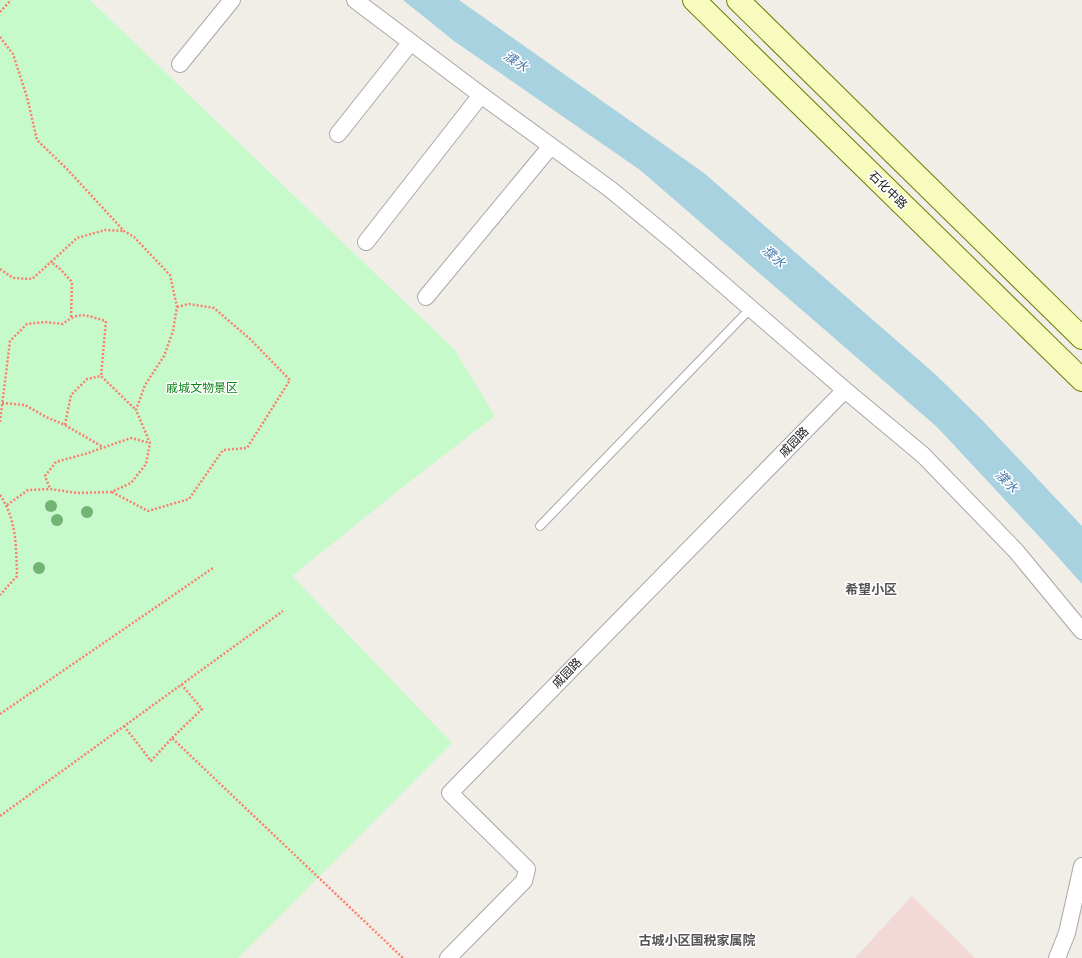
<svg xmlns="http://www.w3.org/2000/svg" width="1082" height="958" viewBox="0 0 1082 958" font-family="'Noto Sans','Noto Sans SC',sans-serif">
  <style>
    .commercial { fill: #f2d9d7 }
    .park { fill: #c6faca }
    .water { fill: #a8d2df }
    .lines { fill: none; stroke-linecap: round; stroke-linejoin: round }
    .lane-casing { stroke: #a8a8a8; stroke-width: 10 }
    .street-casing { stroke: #a8a8a8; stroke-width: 18 }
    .secondary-casing { stroke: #6f7d04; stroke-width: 24 }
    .path { stroke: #fc7e6f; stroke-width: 2.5; stroke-dasharray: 2 2; stroke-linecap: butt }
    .lane { stroke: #fff; stroke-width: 8 }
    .street { stroke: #fff; stroke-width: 16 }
    .secondary { stroke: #f7fbbd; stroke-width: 22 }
    .tree { fill: #72b474 }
    .labels { text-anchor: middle; stroke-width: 3; stroke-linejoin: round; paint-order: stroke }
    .street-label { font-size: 12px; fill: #212121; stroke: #fff }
    .park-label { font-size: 12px; fill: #0a8415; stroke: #fff }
    .water-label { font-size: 13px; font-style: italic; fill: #487aab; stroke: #fff }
    .neighbourhood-label { font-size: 13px; font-weight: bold; fill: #545454; stroke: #fff }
  </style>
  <rect width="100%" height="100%" fill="#f1eee8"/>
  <path class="commercial" d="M912 896 975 958H855Z"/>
  <path class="park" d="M0 0H90L454 349 495 416 413 479 292 576 452 743 238 958H0Z"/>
  <path class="water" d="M403 0H459L704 173 935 374 982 420 1082 526V584L1048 546 937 427 640 170 454 41Z"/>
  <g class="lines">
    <defs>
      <path id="lane" d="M540 526 750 309"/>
      <path id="street" d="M355 0 481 95 610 189 673 241 845 390 923 455 1016 551 1082 631
        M180 64 232 0
        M338 134 411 42
        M366 242 481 95
        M426 297 551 146
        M448 958 524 881 527 869 450 793 845 390
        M1057 958 1067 933 1082 866"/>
      <path id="secondary" d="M694 0 1082 380
        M738 0 1082 338"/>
    </defs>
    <use href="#lane" class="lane-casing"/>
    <use href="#street" class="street-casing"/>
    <use href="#secondary" class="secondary-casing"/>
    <path class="path" d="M0 12 11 0
      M0 37 13 54 27 97 37 140 67 169 124 231 134 237 170 275 177 307 173 331 164 356 145 385 136 410 150 443 146 464 131 483 111 492 77 493 50 489 45 476 56 462 85 454 131 438 150 443
      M0 269 13 278 32 279 51 262
      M71 317 72 282 60 269 51 262 77 238 105 230 124 231
      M2 403 25 405 46 417 65 425 103 447
      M0 422 10 341 27 324 45 322 63 324C80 310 87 316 106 321L101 376
      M65 425 71 395 87 379 101 376 136 410
      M112 492 148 511 189 499 223 450 247 448 290 380 250 339 214 308 189 304 177 307
      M0 495C17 520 16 547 17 576L0 595
      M7 505 28 490 50 489
      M0 714 213 568
      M124 726 151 761 172 738 403 958
      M172 738 202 709 181 684
      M0 816 283 611"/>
    <use href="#lane" class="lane"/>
    <use href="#street" class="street"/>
    <use href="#secondary" class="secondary"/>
  </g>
  <g class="tree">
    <circle cx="51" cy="506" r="6"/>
    <circle cx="87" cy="512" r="6"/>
    <circle cx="57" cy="520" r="6"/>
    <circle cx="39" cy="568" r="6"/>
  </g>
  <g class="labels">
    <g class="street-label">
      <text transform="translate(888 190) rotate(44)" y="4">石化中路</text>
      <text transform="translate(794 442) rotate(-46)" y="4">戚园路</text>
      <text transform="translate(567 673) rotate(-46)" y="4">戚园路</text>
    </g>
    <g class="park-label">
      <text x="202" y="392">戚城文物景区</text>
    </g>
    <g class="water-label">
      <text transform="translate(516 61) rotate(35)" y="5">濮水</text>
      <text transform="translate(774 256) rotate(42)" y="5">濮水</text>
      <text transform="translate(1007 481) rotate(45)" y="5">濮水</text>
    </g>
    <g class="neighbourhood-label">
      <text x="871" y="594">希望小区</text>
      <text x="697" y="945">古城小区国税家属院</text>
    </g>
  </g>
</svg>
